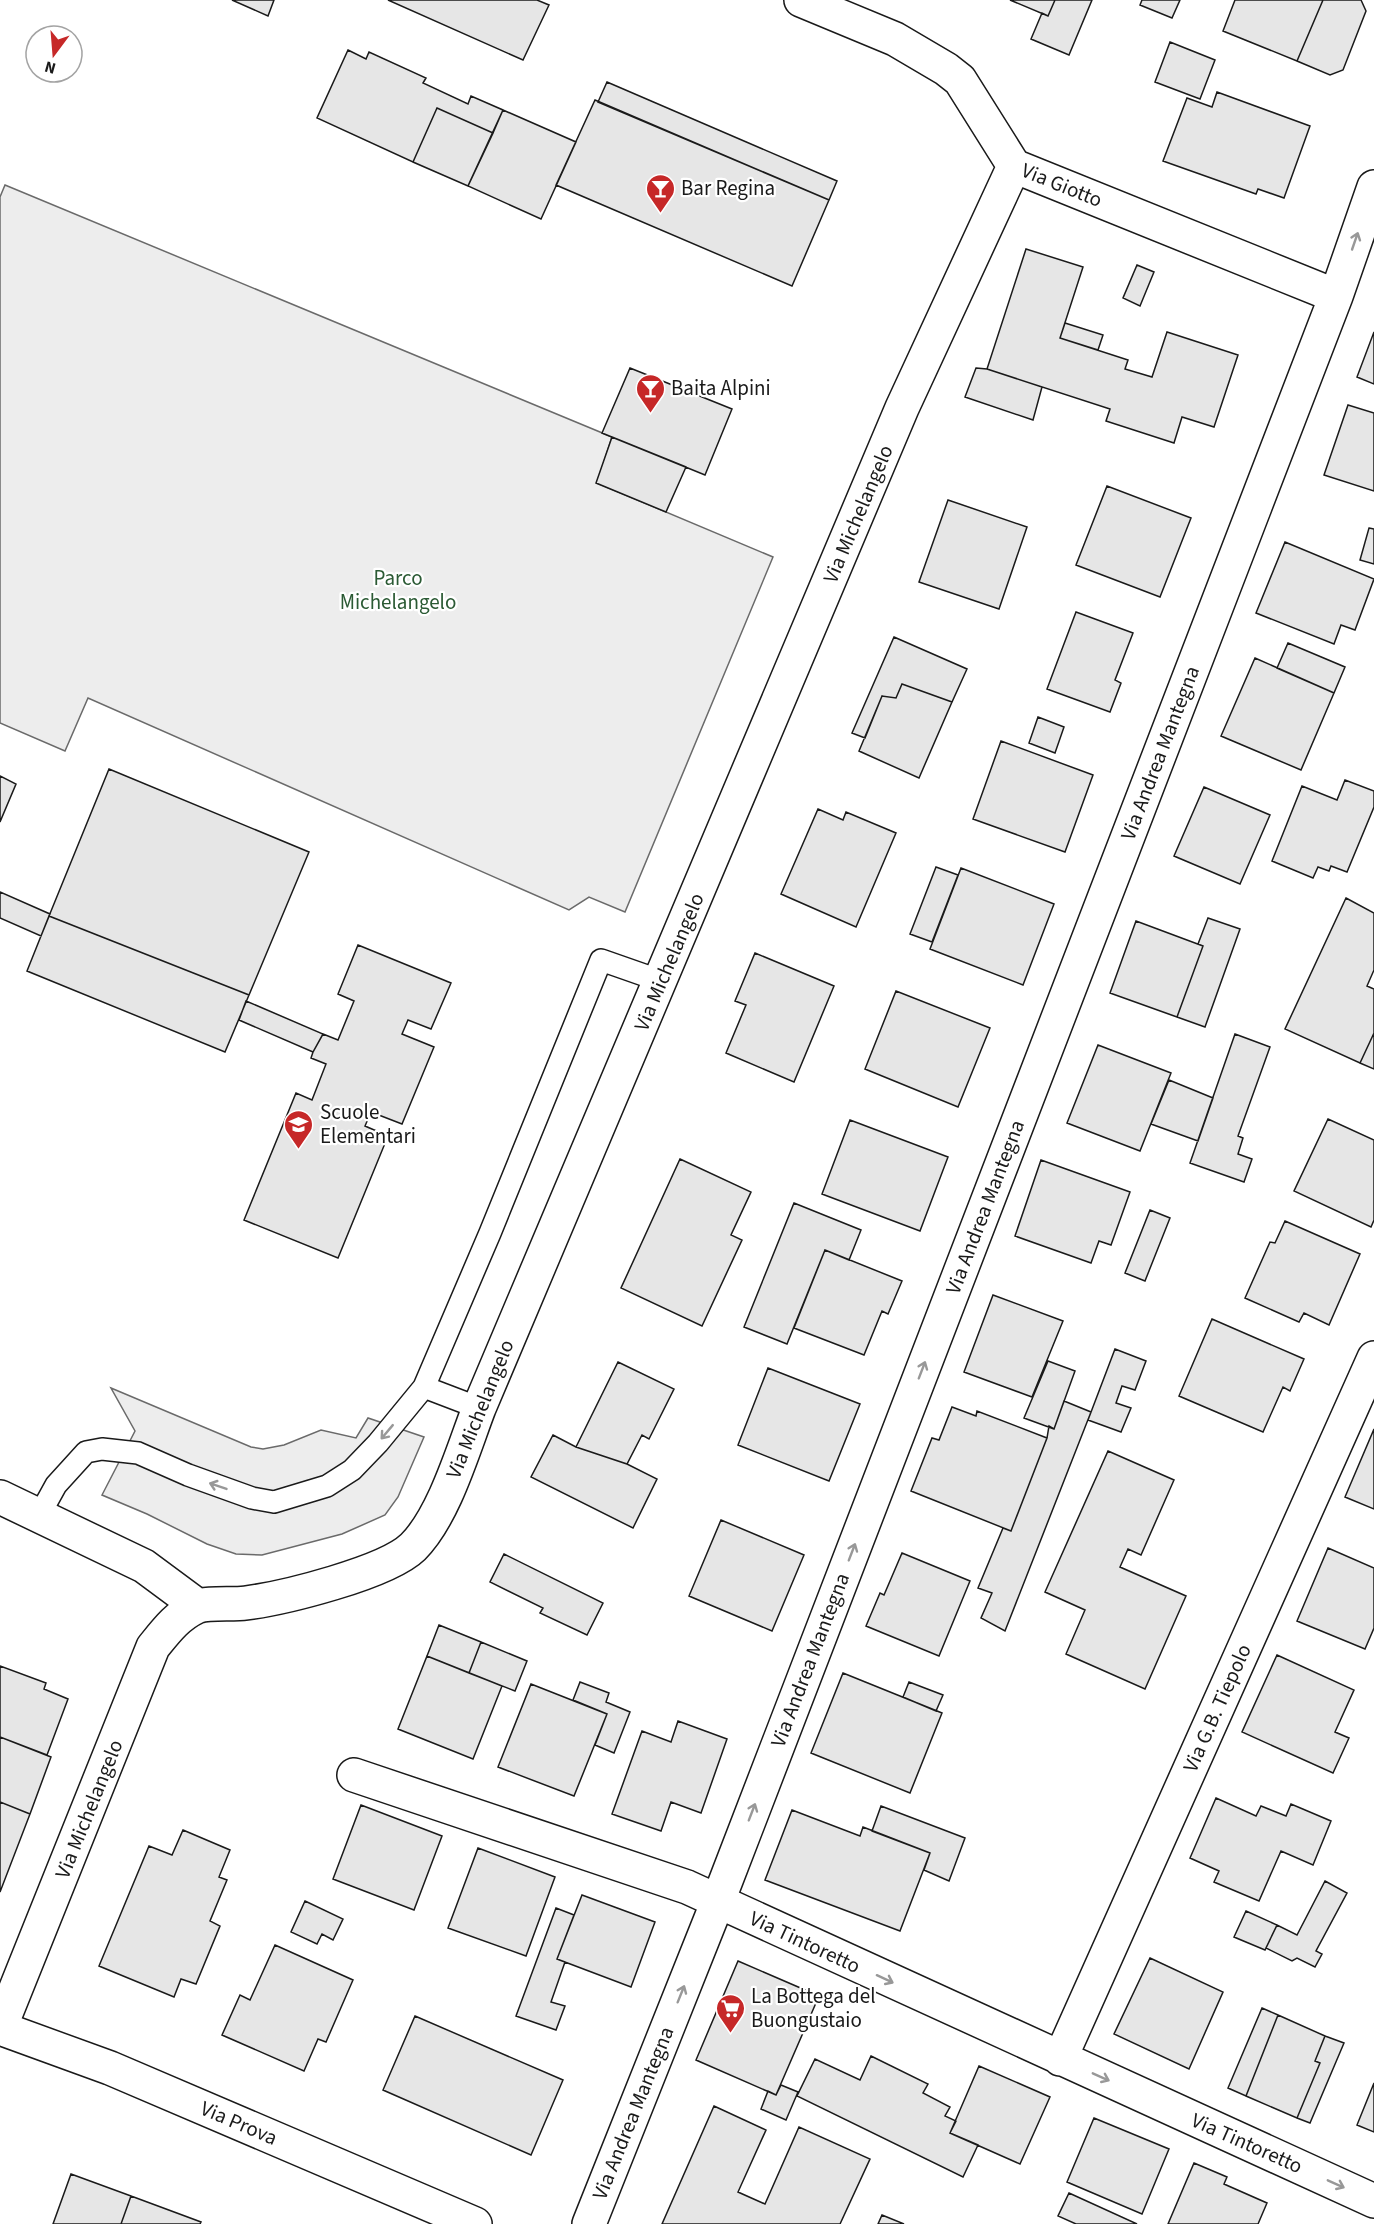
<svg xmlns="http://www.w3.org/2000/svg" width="1374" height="2224" viewBox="0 0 1374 2224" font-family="'Source Sans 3',sans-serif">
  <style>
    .built { fill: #ededed; stroke: #6a6a6a; stroke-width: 1.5 }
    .building { fill: #e6e6e6; stroke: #1a1a1a; stroke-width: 1.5 }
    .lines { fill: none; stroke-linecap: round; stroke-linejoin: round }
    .lane-casing { stroke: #1a1a1a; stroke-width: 24 }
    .street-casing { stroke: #1a1a1a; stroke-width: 36 }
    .secondary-casing { stroke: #1a1a1a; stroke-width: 36 }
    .lane { stroke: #fff; stroke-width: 21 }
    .street { stroke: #fff; stroke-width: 33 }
    .secondary { stroke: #fff; stroke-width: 33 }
    .oneway { stroke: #989898 }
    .labels { text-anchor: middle; stroke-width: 4.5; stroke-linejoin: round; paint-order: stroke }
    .street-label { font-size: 21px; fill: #1a1a1a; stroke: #fff }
    .poi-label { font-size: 21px; fill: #1a1a1a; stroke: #fff; text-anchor: start }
    .park-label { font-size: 21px; fill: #2b5a34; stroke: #fff }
  </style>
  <rect width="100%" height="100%" fill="#fff"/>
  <path class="built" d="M5 185 612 437 597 483 773 557 625 912 589 897 569 910 88 698 65 751 0 723V197Z
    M111 1388 251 1447 263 1449 284 1445 321 1430 356 1438 368 1418 424 1437 398 1497 385 1515 342 1534 262 1555 236 1554 207 1544 147 1514 102 1495 135 1431Z"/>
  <path class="building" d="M232 0H274L268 16Z
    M388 0H537L549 5 523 60Z
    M1010 0H1055L1048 16Z
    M1055 0H1092L1069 55 1031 39 1042 13 1048 16Z
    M1142 0H1180L1172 18 1140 5Z
    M1235 0H1323L1297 61 1223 31Z
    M1323 0H1361L1366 11 1343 70 1330 75 1297 61Z
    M1170 42 1215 60 1200 99 1155 82Z
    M348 50 366 59 369 52 426 78 423 83 468 104 471 96 503 110 493 133 437 108 413 162 317 118Z
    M607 82 837 181 829 200 598 102Z
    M1217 92 1310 126 1284 198 1258 189 1256 194 1163 161 1187 98 1212 107Z
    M595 100 829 200 792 286 556 185Z
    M437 108 493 133 468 186 413 162Z
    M503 110 576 142 541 219 468 186Z
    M1026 249 1083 267 1060 338 1128 360 1125 369 1152 377 1167 332 1238 355 1214 427 1182 417 1174 443 1106 421 1110 409 987 369Z
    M1137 265 1154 272 1140 306 1123 298Z
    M1065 323 1103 335 1098 350 1060 338Z
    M1374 332V384L1357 377Z
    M630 368 732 409 705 475 602 433Z
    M976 368 987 369 1042 387 1033 420 965 397Z
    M1348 405 1374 413V491L1324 475Z
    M612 437 686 467 666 512 596 483Z
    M1107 486 1191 518 1160 597 1076 565Z
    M948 500 1027 527 999 609 919 582Z
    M1369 528 1374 529V564L1360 560Z
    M1285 542 1374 579 1355 630 1341 625 1334 644 1256 613Z
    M1076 612 1133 633 1115 680 1121 683 1110 712 1047 689Z
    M894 637 967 669 952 702 902 684 896 698 882 696 865 738 852 733Z
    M1288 643 1345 667 1334 693 1277 668Z
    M1255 658 1334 693 1301 770 1221 736Z
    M902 684 952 702 919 778 859 751 882 696 896 698Z
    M1038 717 1064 727 1055 753 1029 743Z
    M1001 741 1093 775 1065 852 973 819Z
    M109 769 309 852 249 995 49 916Z
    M0 776 16 784 0 822Z
    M1345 780 1374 791V807L1347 872 1331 866 1329 871 1318 867 1313 878 1272 861 1302 786 1337 800Z
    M1204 787 1270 815 1240 884 1174 856Z
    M818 809 843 820 846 812 896 833 856 927 781 894Z
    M936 867 958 875 932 942 910 934Z
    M961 868 1054 904 1023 985 930 949Z
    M0 892 50 914 41 936 0 918Z
    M1346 898 1374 913V970L1367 986 1374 989V1033L1360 1063 1285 1029Z
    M49 916 249 995 225 1052 27 971Z
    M1208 918 1240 929 1205 1027 1177 1017 1203 946 1198 944Z
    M1136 921 1203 946 1177 1017 1110 993Z
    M358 945 451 983 431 1029 408 1020 402 1034 434 1047 402 1124 371 1112 365 1126 388 1136 338 1258 244 1220 296 1093 312 1100 326 1064 311 1058 313 1052 323 1034 338 1040 354 1001 338 994Z
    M755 953 834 986 794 1082 726 1053 746 1005 735 1001Z
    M896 991 990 1028 958 1107 865 1069Z
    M246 1001 323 1034 313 1052 239 1020Z
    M1374 1033V1069L1360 1063Z
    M1235 1034 1270 1047 1238 1136 1243 1138 1238 1154 1252 1159 1244 1182 1190 1163Z
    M1098 1045 1171 1073 1140 1151 1067 1123Z
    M1169 1080 1213 1098 1198 1141 1151 1124Z
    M1328 1119 1374 1140V1220L1371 1227 1294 1191Z
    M850 1120 948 1157 920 1231 822 1194Z
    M680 1159 751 1192 731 1235 742 1240 702 1326 621 1288Z
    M1041 1160 1130 1192 1111 1245 1099 1241 1091 1263 1015 1236Z
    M794 1203 861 1230 849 1260 825 1250 787 1344 744 1327Z
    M1150 1210 1170 1218 1145 1281 1125 1273Z
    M1285 1221 1360 1254 1329 1325 1304 1313 1299 1322 1245 1298 1270 1242 1275 1243Z
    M825 1250 902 1281 888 1314 882 1311 864 1355 794 1328Z
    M993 1295 1063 1321 1032 1397 964 1372Z
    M1212 1319 1304 1359 1290 1391 1283 1387 1263 1432 1179 1396Z
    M1115 1349 1146 1361 1135 1390 1122 1386 1116 1403 1131 1408 1121 1432 1088 1420Z
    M1048 1361 1075 1371 1054 1429 1024 1418Z
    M618 1362 674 1389 649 1439 642 1435 627 1464 576 1447Z
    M768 1368 860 1404 829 1481 738 1445Z
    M1064 1401 1091 1412 1005 1631 981 1618 992 1593 978 1588 1003 1528 1011 1531 1047 1438 1049 1426 1054 1429Z
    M952 1407 976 1416 977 1411 1047 1438 1011 1531 911 1491 932 1438 939 1440Z
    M1374 1429V1509L1345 1497Z
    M553 1435 576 1447 627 1464 657 1479 633 1528 531 1477Z
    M1108 1451 1174 1480 1141 1555 1128 1549 1120 1567 1186 1596 1145 1689 1066 1654 1085 1610 1045 1592Z
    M721 1520 804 1555 772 1631 689 1596Z
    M1328 1548 1374 1568V1628L1365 1649 1297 1621Z
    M902 1553 970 1581 939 1656 866 1626 880 1593 884 1595Z
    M504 1554 603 1603 587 1635 540 1613 543 1608 490 1582Z
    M439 1625 481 1642 469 1673 427 1656Z
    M481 1642 527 1661 515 1691 469 1673Z
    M1277 1655 1354 1690 1335 1732 1349 1738 1333 1773 1242 1732Z
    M427 1656 502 1686 473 1759 398 1729Z
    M0 1666 46 1683 44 1689 68 1699 47 1755 0 1737Z
    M843 1673 942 1713 910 1793 811 1753Z
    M580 1682 609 1693 606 1702 630 1712 614 1753 595 1745 607 1714 573 1700Z
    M909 1682 943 1695 936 1711 903 1697Z
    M531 1684 607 1714 574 1796 498 1767Z
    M678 1721 727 1739 701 1813 671 1802 661 1831 612 1814 642 1731 671 1742Z
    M0 1737 51 1757 30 1814 0 1802Z
    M1216 1798 1256 1816 1261 1806 1286 1816 1291 1804 1331 1821 1313 1865 1281 1851 1259 1901 1214 1882 1219 1871 1190 1858Z
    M0 1802 30 1814 0 1892Z
    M361 1805 442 1836 414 1910 333 1879Z
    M881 1806 965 1838 949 1881 924 1870 930 1853 872 1831Z
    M792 1810 860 1836 863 1827 930 1853 900 1931 765 1880Z
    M183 1830 230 1850 219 1877 227 1880 210 1921 220 1926 196 1984 181 1979 174 1997 99 1966 149 1846 172 1855Z
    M478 1848 555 1877 526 1956 448 1928Z
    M1325 1881 1347 1893 1316 1951 1322 1954 1315 1967 1297 1958 1292 1961 1266 1948 1277 1925 1297 1935Z
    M582 1895 655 1922 631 1987 557 1959Z
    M305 1901 343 1919 333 1940 322 1934 317 1944 291 1932Z
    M556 1908 574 1915 557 1959 565 1962 551 2002 565 2006 556 2030 516 2016Z
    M1246 1911 1277 1925 1265 1950 1234 1937Z
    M275 1945 353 1980 326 2042 318 2039 304 2071 222 2035 240 1995 250 2000Z
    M1150 1958 1223 1992 1189 2069 1114 2034Z
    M738 1961 819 1996 776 2095 696 2060Z
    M1262 2008 1278 2015 1246 2096 1228 2088Z
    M1278 2015 1325 2036 1315 2061 1320 2063 1297 2118 1246 2096Z
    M415 2016 563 2080 531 2155 383 2090Z
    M1325 2036 1344 2043 1310 2123 1297 2118 1320 2063 1315 2061Z
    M871 2056 928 2084 923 2093 950 2107 945 2116 956 2121 950 2133 978 2145 963 2177 797 2096 815 2059 860 2080Z
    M979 2066 1050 2097 1020 2164 950 2133Z
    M1374 2083V2132L1357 2125Z
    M781 2085 798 2092 786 2120 761 2109 768 2091 776 2095Z
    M714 2106 766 2130 738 2192 765 2204 799 2127 870 2159 840 2224H662Z
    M1094 2118 1169 2149 1142 2214 1067 2182Z
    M1194 2163 1227 2177 1224 2184 1267 2203 1258 2224H1168Z
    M71 2174 131 2196 121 2224H53Z
    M1069 2193 1137 2224H1076L1058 2216Z
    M131 2196 201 2222 200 2224H121Z
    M882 2215 904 2224H878Z"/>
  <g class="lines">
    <defs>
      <path id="lane" d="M479 1408 424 1387 490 1233 601 960 661 981
        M40 1514 56 1485 86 1452 102 1449 138 1453 188 1475 252 1498 274 1502 327 1486 352 1470 378 1443 424 1387"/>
      <path id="street" d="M801 0 895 39 946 69 960 80 1014 166 1336 296
        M0 1497 144 1566 198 1606
        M354 1775 687 1887 1374 2201
        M0 2028 153 1647C166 1631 177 1616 196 1607 208 1602 232 1605 246 1603 284 1598 386 1573 413 1547 444 1516 463 1450 479 1408L902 408 1014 166
        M1060 2059 1374 1358
        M589 2224 718 1901 1336 296 1374 187"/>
      <path id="secondary" d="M0 2028 110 2068 475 2224"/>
    </defs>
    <use href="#lane" class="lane-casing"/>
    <use href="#street" class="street-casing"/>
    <use href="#secondary" class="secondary-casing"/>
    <use href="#lane" class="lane"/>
    <use href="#street" class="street"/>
    <use href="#secondary" class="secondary"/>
  </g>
  <defs><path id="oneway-shaft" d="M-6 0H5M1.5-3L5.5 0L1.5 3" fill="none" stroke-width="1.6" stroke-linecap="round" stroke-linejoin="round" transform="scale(1.5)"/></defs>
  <g class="oneway">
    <use href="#oneway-shaft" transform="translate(1355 241) rotate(-71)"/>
    <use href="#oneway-shaft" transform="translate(922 1370) rotate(-69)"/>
    <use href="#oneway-shaft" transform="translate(387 1432) rotate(130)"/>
    <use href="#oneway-shaft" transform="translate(218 1486) rotate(-161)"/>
    <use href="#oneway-shaft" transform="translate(852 1552) rotate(-69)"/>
    <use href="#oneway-shaft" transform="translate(752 1812) rotate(-69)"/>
    <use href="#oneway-shaft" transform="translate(885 1979) rotate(25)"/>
    <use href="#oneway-shaft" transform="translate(681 1994) rotate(-68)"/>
    <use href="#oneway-shaft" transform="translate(1101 2077) rotate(24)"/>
    <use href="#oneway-shaft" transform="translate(1336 2184) rotate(24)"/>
  </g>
  <defs>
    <symbol id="bar-pin" viewBox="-11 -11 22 30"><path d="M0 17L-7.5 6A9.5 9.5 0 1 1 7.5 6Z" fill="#c62828" stroke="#fff"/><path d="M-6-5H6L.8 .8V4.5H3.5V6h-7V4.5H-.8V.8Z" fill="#fff"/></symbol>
    <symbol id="school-pin" viewBox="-11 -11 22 30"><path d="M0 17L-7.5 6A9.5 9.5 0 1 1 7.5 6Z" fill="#c62828" stroke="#fff"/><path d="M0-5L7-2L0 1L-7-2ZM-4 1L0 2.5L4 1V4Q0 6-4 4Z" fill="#fff"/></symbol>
    <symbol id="supermarket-pin" viewBox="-11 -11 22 30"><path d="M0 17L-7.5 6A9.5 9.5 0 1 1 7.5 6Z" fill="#c62828" stroke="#fff"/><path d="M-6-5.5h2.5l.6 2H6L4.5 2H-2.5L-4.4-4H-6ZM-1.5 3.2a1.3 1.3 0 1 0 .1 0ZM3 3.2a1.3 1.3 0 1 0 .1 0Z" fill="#fff"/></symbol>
  </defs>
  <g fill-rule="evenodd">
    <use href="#bar-pin" x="644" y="172" width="33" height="45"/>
    <use href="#bar-pin" x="634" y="372" width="33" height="45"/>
    <use href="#school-pin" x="282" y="1108" width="33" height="45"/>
    <use href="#supermarket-pin" x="714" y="1992" width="33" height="45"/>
  </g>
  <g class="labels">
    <g class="street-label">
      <text transform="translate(1062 185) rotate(22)" y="7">Via Giotto</text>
      <text transform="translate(858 514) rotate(-67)" y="7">Via Michelangelo</text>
      <text transform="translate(1160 753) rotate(-69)" y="7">Via Andrea Mantegna</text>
      <text transform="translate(669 962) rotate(-67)" y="7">Via Michelangelo</text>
      <text transform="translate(985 1207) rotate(-69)" y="7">Via Andrea Mantegna</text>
      <text transform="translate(480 1409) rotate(-68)" y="7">Via Michelangelo</text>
      <text transform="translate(810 1660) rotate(-69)" y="7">Via Andrea Mantegna</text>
      <text transform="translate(1217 1708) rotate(-66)" y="7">Via G.B. Tiepolo</text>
      <text transform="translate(89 1809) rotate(-68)" y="7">Via Michelangelo</text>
      <text transform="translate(805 1942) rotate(25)" y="7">Via Tintoretto</text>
      <text transform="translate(633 2113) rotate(-68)" y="7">Via Andrea Mantegna</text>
      <text transform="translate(239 2123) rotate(23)" y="7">Via Prova</text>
      <text transform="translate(1247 2143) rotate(24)" y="7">Via Tintoretto</text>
    </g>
    <g class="poi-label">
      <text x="681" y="195">Bar Regina</text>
      <text x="671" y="395">Baita Alpini</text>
      <text x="320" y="1119">Scuole<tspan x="320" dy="24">Elementari</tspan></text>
      <text x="751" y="2003">La Bottega del<tspan x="751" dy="24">Buongustaio</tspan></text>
    </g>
    <g class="park-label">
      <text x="398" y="585">Parco<tspan x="398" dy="24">Michelangelo</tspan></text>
    </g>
  </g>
  <g transform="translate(54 54) rotate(196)"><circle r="28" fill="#ffffff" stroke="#a3a3a3" stroke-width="1.5"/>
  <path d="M0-4.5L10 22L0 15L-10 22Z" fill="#c62828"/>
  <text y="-9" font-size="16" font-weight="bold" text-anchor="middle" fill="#1a1a1a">N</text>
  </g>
</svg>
